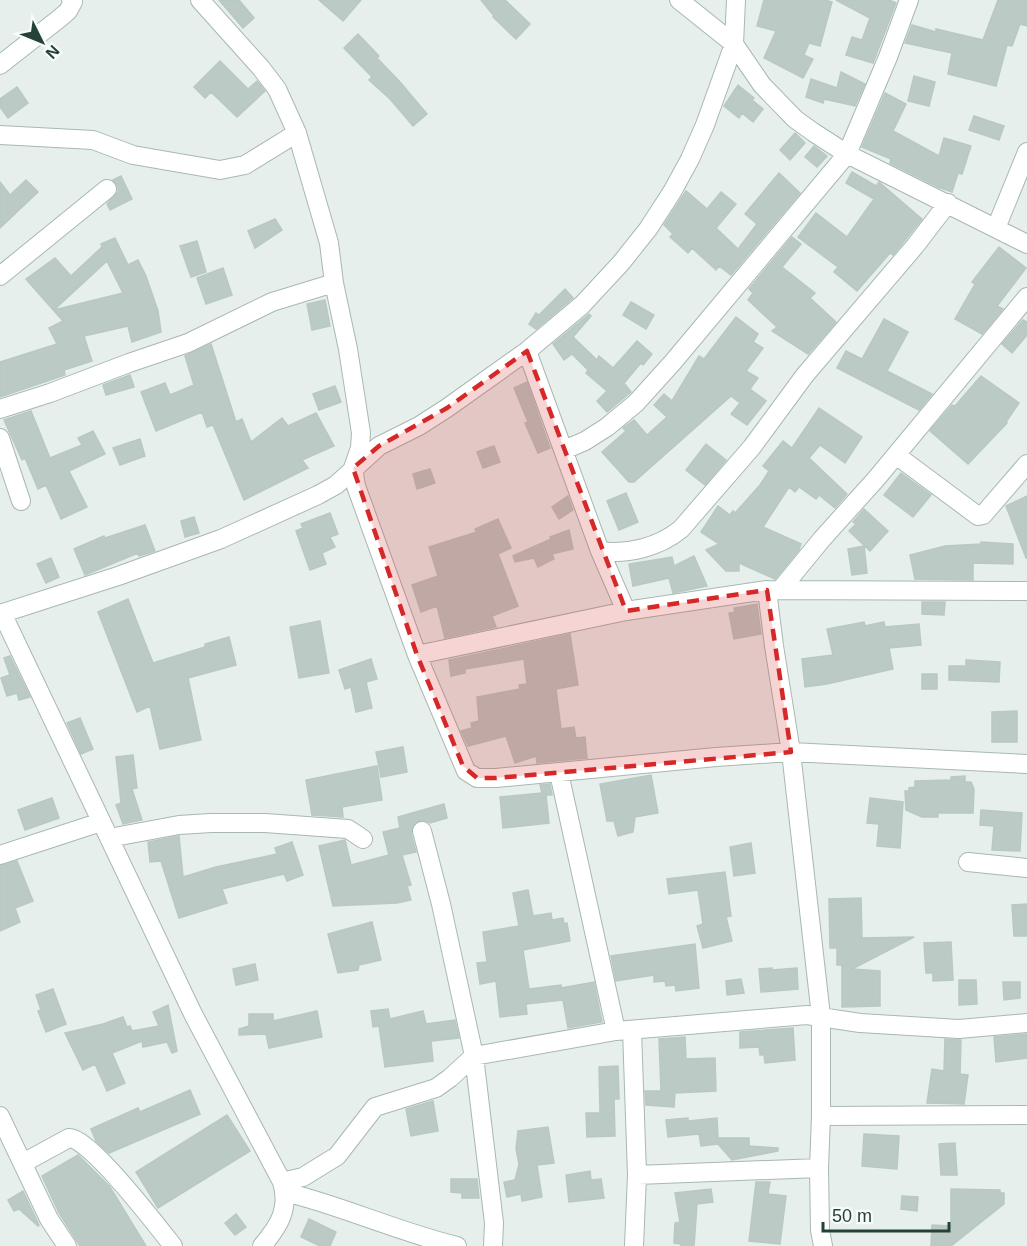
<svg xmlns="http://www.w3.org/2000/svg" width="1027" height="1246" viewBox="0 0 1027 1246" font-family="Helvetica,sans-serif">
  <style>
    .building { fill: #bbcac4; stroke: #b8c9c2; stroke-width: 1.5; fill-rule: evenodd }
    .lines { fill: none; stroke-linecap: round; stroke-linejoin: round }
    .minor-casing { stroke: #a8b8b2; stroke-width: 20 }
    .minor { stroke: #fff; stroke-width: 18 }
    .marked { fill: #d62828; fill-opacity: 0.2; stroke: #d62828; stroke-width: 4.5; stroke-dasharray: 12 8; stroke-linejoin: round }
  </style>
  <rect width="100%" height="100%" fill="#e6efeb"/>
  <path class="building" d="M219 0H239L254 18 243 28Z
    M319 0H361L343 21Z
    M481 0H505L530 24 516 39 493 17 494 16Z
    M764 0H825L832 2 820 46 809 43 804 55 813 59 803 78 764 58 776 31 757 26Z
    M836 0H889L896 3 873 63 846 55 852 37 862 40 870 18Z
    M998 0H1027V26L1020 24 1012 46 1007 45 996 86 948 74 952 53 905 43 912 25 936 32V29L983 40Z
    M358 34 379 56 377 58 400 82 427 114 413 126 390 99 369 80 372 77 344 48Z
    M220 61 248 89 257 81 265 91 237 117 211 92 205 98 194 87Z
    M841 72 865 84 855 106 824 99 823 103 806 97 811 79 837 88Z
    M914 76 935 82 929 106 908 101Z
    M738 85 754 98 752 100 763 109 753 122 742 113 739 118 724 106Z
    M17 87 28 103 8 118 0 107V99Z
    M885 93 906 104 893 131 939 156 944 138 971 146 962 174 958 173 952 192 938 187 890 163 891 159 862 147Z
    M974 116 1004 126 999 140 969 130Z
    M795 133 805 143 790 160 780 150Z
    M814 146 827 156 817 167 805 157Z
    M852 172 876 186 879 182 922 219 893 255 890 253 857 291 834 272 838 267 798 237 816 213 847 237 874 199 846 183Z
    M779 173 800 193 731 275 719 266 716 270 692 248 688 253 670 237 673 234 664 225 686 191 707 209 721 192 736 204 716 228 738 249 757 224 745 214Z
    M121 176 132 199 110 210 107 204 118 192V187L113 180Z
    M26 180 38 192 0 228V182L10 195Z
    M275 219 282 230 255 248 248 231Z
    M792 237 801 244 782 267 815 293 810 298 836 322 808 354 772 331 777 327 748 300 753 293 749 289Z
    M115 238 128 265 138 260 146 276 158 311 161 332 132 342 128 326 84 336 92 361 64 370 65 375 0 397V362L57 344 49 328 63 321 26 279 55 258 71 276 102 247 101 244ZM107 261 123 293 54 310Z
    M197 241 206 272 191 277 180 246Z
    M999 247 1026 268 997 306 1003 309 982 334 955 319 975 284 972 282Z
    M223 268 232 295 206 304 197 278Z
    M565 289 573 298 536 329 529 324 536 313 539 315Z
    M325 300 330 326 312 330 307 304Z
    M631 302 654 315 646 329 623 315Z
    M589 314 591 316 573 337 597 360 599 356 613 368 637 341 652 354 643 365 641 363 624 383 631 392 607 412 597 401 607 391 586 373 588 370 572 354 564 360 553 344Z
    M736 317 758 334 753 342 763 348 746 371 758 378 750 389 766 401 747 425 731 414 740 403 731 396 634 482H629L602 452 626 431 623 428 634 420 647 435 667 417 654 405 664 394 672 401 699 356 704 359Z
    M884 319 908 332 887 371 932 394 919 410 837 368 846 351 862 359Z
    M1023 320 1027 322V335L1012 353 1002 344Z
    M211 344 236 422 242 419 251 442 282 418 288 426 316 413 334 446 302 460 308 468 244 500 213 425 207 427 202 412 156 431 141 392 165 383 170 395 194 385 185 356Z
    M130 375 134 387 106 395 103 385Z
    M981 376 1019 403 1006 422 1007 423 968 464 930 431 952 405 955 406Z
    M527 382 550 448 538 453 525 423 528 422 514 388Z
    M335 386 341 402 319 410 313 394Z
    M819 408 862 437 845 463 820 445 809 458 847 494 835 508 819 495 816 499 799 487 795 492 789 487 763 527 801 544 799 550 775 579 739 563V571H726L706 550 719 544 701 532 718 506 730 515 733 511 735 513 760 485 769 471 763 466 783 441 792 448Z
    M31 411 50 458 82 445 78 438 93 431 105 454 69 471 87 507 61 519 46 485 38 489 25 458 22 460 4 420Z
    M140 439 145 456 120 465 113 448Z
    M706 444 726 460 705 485 686 470Z
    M494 446 500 462 483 468 477 452Z
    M430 469 435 483 417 489 413 474Z
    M901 473 931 495 913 517 884 495Z
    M626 493 638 522 619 530 607 501Z
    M568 496 573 510 559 519 552 507Z
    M1027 496V558H1026L1006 506Z
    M864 509 888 531 870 551 849 531 856 524 853 522Z
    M330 513 338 534 330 537 335 547 322 553 326 564 310 570 296 531 303 528 301 524Z
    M194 517 199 533 185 537 181 521Z
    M498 519 511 548 498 554 518 606 492 616 496 627 445 638 437 606 421 612 412 585 438 576 429 547 477 532 475 529Z
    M145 525 155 551 139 556 138 553 85 575 74 549 104 536 105 538Z
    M569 530 573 549 552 554 554 559 538 567 534 558 515 562 513 556 551 539 550 537Z
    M981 542 1013 544V564L973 563V580L915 579 910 555 945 546 981 544Z
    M864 546 867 573 852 575 848 549Z
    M694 556 707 586 673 593 669 578 633 586 629 564 672 557 674 566Z
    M51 558 59 577 46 583 37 564Z
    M128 599 153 663 205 647V644L229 637 236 665 188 678 201 740 160 749 150 706 137 712 98 612Z
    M922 602H945L944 615 922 614Z
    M757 604 761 634 734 639 729 613 735 612 734 608Z
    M320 621 329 673 299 678 290 627Z
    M864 622 865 626 884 622 885 627 919 624 921 645 889 648 893 669 827 684 805 687 802 659 833 655 827 629Z
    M570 634 578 685 556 689 561 729 574 727 576 738 585 737 587 758 537 763 536 756 515 763 506 736 468 746 461 731 472 728 471 723 479 721 477 697 520 689 519 685 527 684 524 659 465 669V673L451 676 449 660Z
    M10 656 30 697 19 700 17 693 7 696 1 678 10 675 4 658Z
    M371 659 377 679 366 682 372 708 356 712 351 687 345 689 339 670Z
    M966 660 1000 662 999 682 949 680V666H966Z
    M922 674H937V689H922Z
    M1017 711V742H992V712Z
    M80 718 93 749 81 754 67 723Z
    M403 747 407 772 381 777 376 752Z
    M133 755 137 788 132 789 142 820 123 824 116 805 121 803 116 757Z
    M377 766 382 800 342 807 343 817 312 815 306 780Z
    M651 775 658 813 635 817 633 832 618 836 614 821H607L600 784Z
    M965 776V782H971L974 789 973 813H938V817H922L906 810 905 791H909V788L915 787V781L951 780V777Z
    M550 784 552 795H546L549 823 503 828 500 797 542 793 540 785Z
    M52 798 59 818 25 830 18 810Z
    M870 798 903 802 900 848 877 846 879 824 867 823Z
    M444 804 447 818 430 823 424 820 415 823 411 833 416 852 402 855 411 885 407 886 411 900 397 903 333 906 319 846 345 840 351 865 389 855 383 832 400 828 398 817Z
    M981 810 1022 813 1020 851 992 850 994 826 980 825Z
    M179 836 183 877 216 867 277 854 275 848 292 842 303 875 287 881 284 874 222 889 227 903 179 918 161 861 150 862 148 842Z
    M751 843 755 873 734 876 730 847Z
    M17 861 33 901 15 908 20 922 0 931V866Z
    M725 872 731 916 726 917 732 941 703 948 697 926 703 924 698 890 669 894 667 879Z
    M528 890 533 916 551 913 552 920 563 918 564 924 567 923 570 941 523 950 529 989 561 985V988L594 982 602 1022 568 1028 563 1000 526 1004 527 1014 500 1017 496 981 480 984 477 963 487 962 483 932 519 926 513 893Z
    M861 898 862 938 914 937 852 969 880 971V1006L842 1007V965H837V948H830L829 899Z
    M1027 904V936H1014L1012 905Z
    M372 922 381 960 359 965 358 970 338 973 328 934Z
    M951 942 953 980 933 981V973H926L924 943Z
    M695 944 699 988 676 991 675 985 666 986 665 981 654 982V975L616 981 611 956Z
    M255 964 258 980 236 985 233 969Z
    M772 968V970L797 968 798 989 761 992 759 969Z
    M741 979 744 993 727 995 726 981Z
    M959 980H976L977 1004 959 1005Z
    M1003 982H1020V998L1004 1000Z
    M53 989 66 1024 46 1032 38 1011 41 1010 36 995Z
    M168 1005 177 1051 172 1053 167 1042 143 1047 142 1041 112 1053 125 1083 107 1091 95 1064 83 1070 65 1033 103 1024 123 1017 127 1027 130 1026 132 1031 159 1026 153 1012Z
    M388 1009 390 1019 423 1011 426 1024 455 1020 459 1038 431 1041 433 1061 385 1067 379 1026 373 1027 371 1011Z
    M317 1011 322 1037 269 1048 266 1034 239 1035V1029L249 1026V1014H273V1021Z
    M793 1028 795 1060 765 1063 764 1055H760L759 1047 740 1048V1032Z
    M1027 1034V1058L996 1062 994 1037Z
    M685 1037 686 1059 715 1058 716 1091 675 1093 674 1107 646 1105 645 1091H661L659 1039Z
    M945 1039 961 1040 960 1074 968 1075 964 1104 927 1103 932 1069 944 1071Z
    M618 1066 619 1099H614L615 1136 587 1137 586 1113H600L599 1067Z
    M190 1090 200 1114 109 1153 96 1141 91 1129 138 1108 140 1112Z
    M433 1101 438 1131 411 1136 406 1109Z
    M227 1115 250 1151 158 1208 136 1172Z
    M688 1118V1121L717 1118 718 1138H749V1146L778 1148V1151L732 1160 718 1144 701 1146 699 1134 668 1137 666 1120Z
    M548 1127 554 1163 537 1165 542 1197 522 1201 521 1194 507 1197 504 1182 515 1180 519 1164 516 1149 518 1131Z
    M864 1134 899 1136 897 1169 862 1166Z
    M955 1143 957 1175H941L939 1144Z
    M78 1155 110 1187 146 1246H80L59 1213 42 1176Z
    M590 1171 591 1180 601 1179 604 1198 569 1202 566 1175Z
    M451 1179H477L479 1198H462V1193L451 1192Z
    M756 1182H770L768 1194 786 1196 780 1244 749 1241Z
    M711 1189 713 1202 697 1204 694 1246H681V1244L674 1243 675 1223 680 1222 675 1193Z
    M951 1189 1000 1190V1193H1004V1204L951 1246H931L932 1225 951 1226Z
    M23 1191 39 1225 38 1226 19 1209 14 1211 8 1200Z
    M902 1196 918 1197 917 1211 901 1209Z
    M236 1214 246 1227 235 1235 225 1223Z
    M309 1219 336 1232 330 1246H320L301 1237Z"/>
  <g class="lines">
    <defs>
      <path id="minor" d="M200 0 261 68 277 89 297 133 329 243 334 283 348 349 361 433 360 448 353 468 356 486 417 655 466 771 477 778H496L716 757 791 752 1027 764
        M736 0 734 44 762 85 795 119 813 132 847 154 1027 244
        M0 65 60 18 68 11 73 2 71 0
        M0 135 93 140 133 155 220 170 245 165 297 133
        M996 228 1027 152
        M0 276 107 189
        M527 351 600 551 626 611
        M0 409 50 393 129 363 188 343 272 302 334 283
        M0 438 21 501
        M564 450 585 441 607 427 636 403 673 362 847 154 888 57 909 0
        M896 455 978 516 983 515 1027 464
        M600 551C628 555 659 547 681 529L752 447 805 375 915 246 948 203
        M781 589 822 539 876 479 1027 297
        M767 590 774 646 791 752 821 1016V1116L819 1168 820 1230 823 1246
        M2 613 193 1014 282 1182C290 1209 279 1226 262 1246
        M0 614 118 576 221 539 318 495 336 485 379 446 419 426 447 408 527 351 582 305 621 263 648 229 672 192 690 159 705 125 734 44 679 0
        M417 655 626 611 767 590 1027 591
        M559 773 616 1031
        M422 831 441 904 474 1056 494 1223 493 1246
        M109 838 179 825 211 823H265L348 829 363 839
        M0 855 101 822
        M968 862 1027 868
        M632 1030 637 1175 634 1246
        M0 1116 49 1219 67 1246
        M821 1116 1027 1115
        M23 1163 69 1138C89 1137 158 1227 173 1246
        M637 1175 819 1168
        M282 1182 303 1177 337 1156 375 1107 436 1088 450 1078 474 1056 616 1031 807 1015 860 1023 959 1029 1027 1023
        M285 1192C343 1206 398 1232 457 1246"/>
    </defs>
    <use href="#minor" class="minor-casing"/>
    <use href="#minor" class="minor"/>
  </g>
  <path class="marked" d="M527 351 626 611 767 590 791 752 496 778H477L463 766 417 655 353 468 379 446 447 408Z"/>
  <g transform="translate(42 42) rotate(133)" stroke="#f7fbf9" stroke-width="4.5" paint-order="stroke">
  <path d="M0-4.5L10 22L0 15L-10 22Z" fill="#24423a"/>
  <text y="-9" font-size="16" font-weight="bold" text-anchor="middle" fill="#24423a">N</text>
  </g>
  <path d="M823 1222v9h126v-9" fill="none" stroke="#24423a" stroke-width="3"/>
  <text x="832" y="1222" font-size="18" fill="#24423a" stroke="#f7fbf9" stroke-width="4.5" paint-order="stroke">50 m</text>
</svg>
